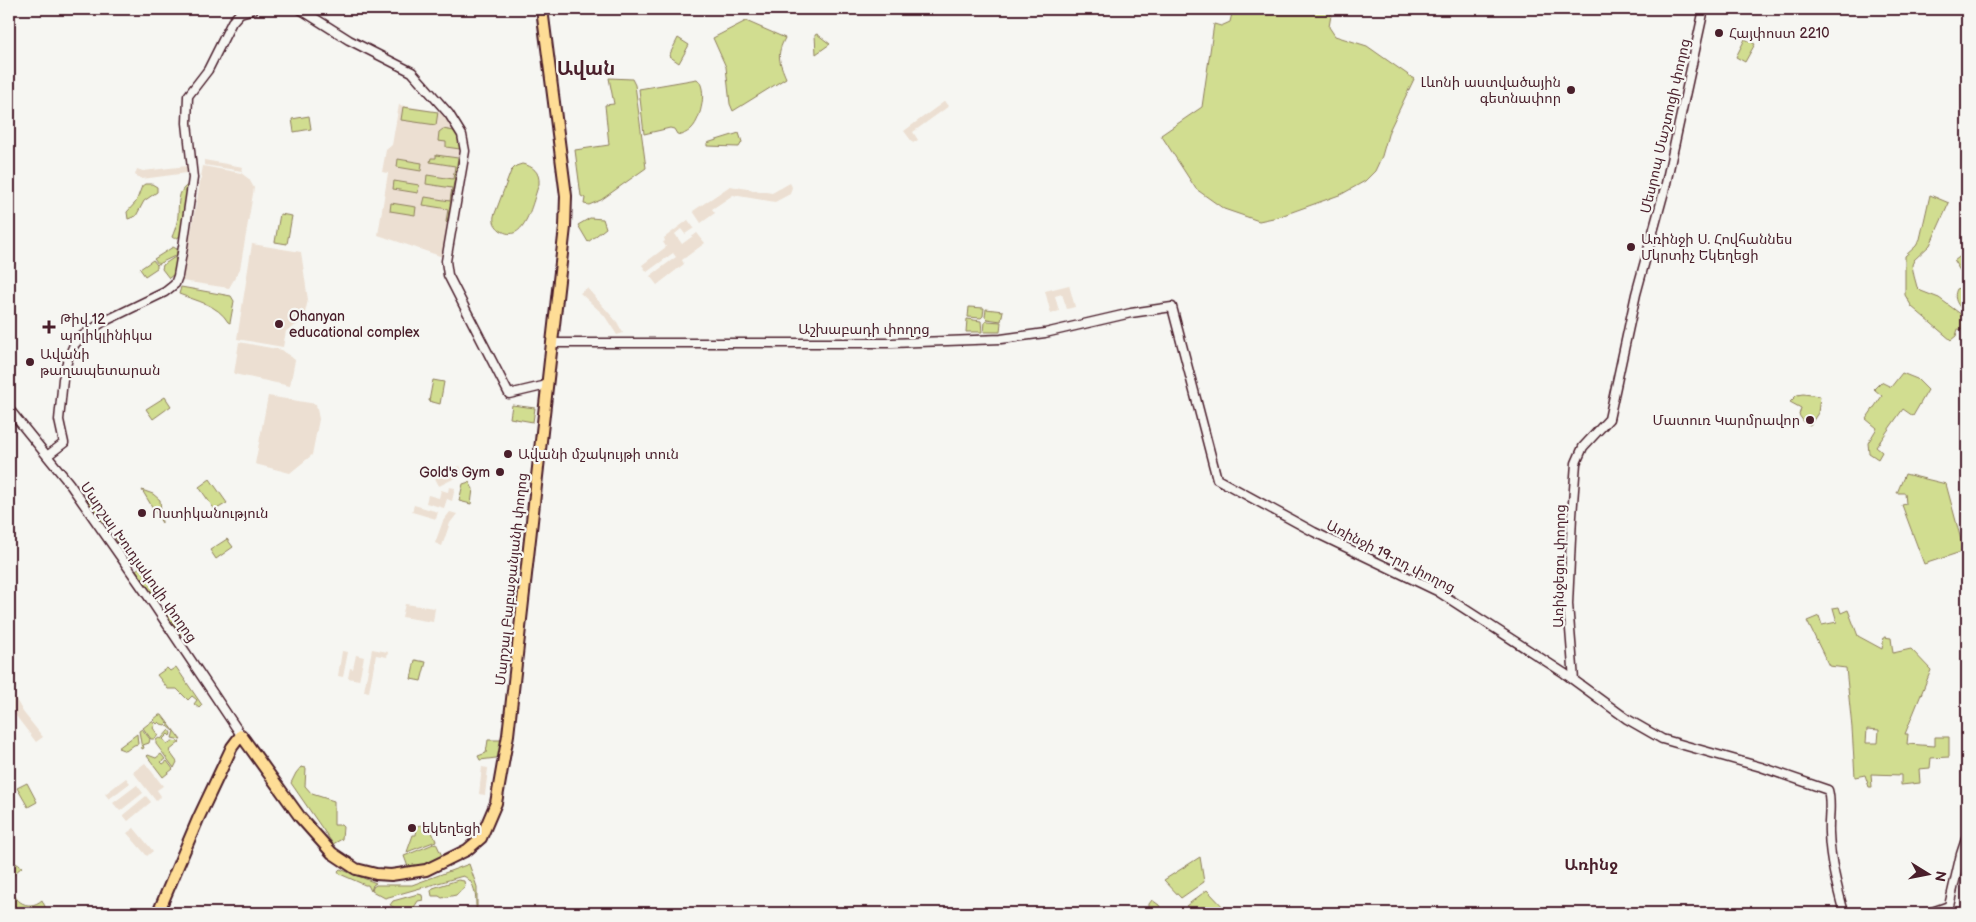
<svg xmlns="http://www.w3.org/2000/svg" width="1976" height="922" viewBox="0 0 1976 922" font-family="'Balsamiq Sans','Noto Sans Armenian',sans-serif">
  <style>
    .built { fill: #ecdfd2 }
    .green { fill: #d1dd90; stroke: #8e7e5e; fill-rule: evenodd }
    .lines { fill: none; stroke-linecap: round; stroke-linejoin: round }
    .minor-casing { stroke: #4a1f2b; stroke-width: 11 }
    .major-casing { stroke: #4a1f2b; stroke-width: 14 }
    .minor { stroke: #f6f6f2; stroke-width: 8 }
    .major { stroke: #fedd96; stroke-width: 10 }
    .poi-dot { fill: #4a1f2b; stroke: #f6f6f2; stroke-width: 2 }
    .labels { text-anchor: middle; stroke-width: 4.5; stroke-linejoin: round; paint-order: stroke }
    .poi-label { font-size: 14px; fill: #4a1f2b; stroke: #f6f6f2; text-anchor: start }
    .street-label { font-size: 14px; fill: #4a1f2b; stroke: #f6f6f2 }
    .quarter-label { font-size: 16px; font-weight: bold; fill: #4a1f2b; stroke: #f6f6f2 }
    .district-label { font-size: 19px; font-weight: bold; fill: #4a1f2b; stroke: #f6f6f2 }
  </style>
  <rect width="100%" height="100%" fill="#f6f6f2"/>
  <filter id="ink" filterUnits="userSpaceOnUse"><feTurbulence type="fractalNoise" baseFrequency=".02" numOctaves="2"/><feDisplacementMap in="SourceGraphic" scale="10" xChannelSelector="R" yChannelSelector="G"/><feConvolveMatrix kernelMatrix="1 2 1 2 8 2 1 2 1" color-interpolation-filters="sRGB"/></filter>
  <g filter="url(#ink)">
    <path class="built" d="M945 101 949 106 913 132 918 140 913 143 904 131Z
      M399 105 440 112 463 138 443 257 378 235 388 173 382 172 386 150 392 145Z
      M204 160 243 167 242 171 204 165Z
      M187 166V173L142 179 135 175 137 169 143 171Z
      M203 166 241 173 249 179 254 188 240 269 229 288 182 281Z
      M790 183 792 187 790 194 775 202 733 195 712 209 715 213 701 223 693 211 730 186 772 193Z
      M688 220 694 228 685 234 681 229 675 234 682 244 697 233 705 243 682 260 684 264 657 285 650 276 676 257 673 253 647 272 642 265 666 247 663 242 665 241 664 238Z
      M252 244 301 252 308 300 303 321 286 331 283 347 237 339Z
      M1069 285 1075 307 1067 309 1062 294 1055 296 1059 311 1051 314 1045 291Z
      M587 288 617 322 623 333 617 335 604 315 580 293Z
      M239 342 282 350 295 360 290 386 234 374Z
      M268 396 316 404 319 419 312 455 290 473 255 464Z
      M460 466 463 474 439 486 435 478Z
      M449 487 455 488 452 501 447 499 444 508 426 503 428 495 439 498 441 490 448 492Z
      M414 505 438 512 436 519 412 512Z
      M450 512 457 514 450 523 442 546 435 543 443 521Z
      M405 604 435 608 433 622 402 617Z
      M372 649 388 652 387 657 376 655 369 692 364 691Z
      M342 651 348 652 343 677 338 676Z
      M356 655 364 657 359 680 348 678 350 668 353 669Z
      M9 687 23 712 43 737 36 742 16 716 9 703Z
      M145 763 163 786 157 790 161 796 156 801 133 772Z
      M482 767 488 768 485 795 479 794Z
      M126 778 130 783 109 799 105 794Z
      M137 785 143 793 120 811 113 803Z
      M146 796 151 802 128 821 123 815Z
      M134 828 153 851 147 856 127 833Z"/>
    <path class="green" d="M1233 9H1332L1329 27 1335 36 1367 46 1414 79 1389 131 1382 156 1375 171 1365 181 1342 194 1278 217 1259 221 1224 209 1196 189 1161 135 1202 107 1214 24 1221 26 1230 22Z
      M746 21 785 38C776 55 779 61 786 78L733 111 730 104 726 67 713 38Z
      M817 34 830 44 816 54 815 35Z
      M678 38 689 45 679 63 669 56Z
      M1745 39 1755 44 1745 62 1736 57Z
      M609 78 632 79 635 85 646 168 601 200 589 205 584 204 585 198 581 196 575 150 609 145 605 105 614 104Z
      M697 79C708 88 701 119 692 128 690 131 685 133 682 135L677 134 674 129 670 128 644 134 639 89Z
      M403 107 438 112 436 125 401 120Z
      M309 116 311 129 294 132 292 119Z
      M443 129 454 131 461 141 460 149 446 147V142L438 141 439 132Z
      M739 133 742 142 739 147 707 146V143Z
      M436 155 458 158 447 223 446 222 448 209 423 205 425 197 450 201 452 188 426 184 427 175 453 179 455 166 430 162 431 158H436Z
      M398 159 422 163 421 171 397 167Z
      M522 164C533 166 540 172 539 184 533 199 525 247 500 230 495 226 493 222 494 216L511 171 516 166Z
      M394 181 419 185 418 193 393 189Z
      M145 184H152L157 187V192L144 201 136 216 128 219 127 212 136 202 142 186Z
      M188 185 189 186 181 234C179 238 175 240 172 237 174 232 176 227 177 222 180 210 175 192 188 185Z
      M1930 195 1949 203 1930 245 1914 260 1912 265 1914 276 1917 287 1921 291 1939 298 1962 315 1967 316V331L1958 329 1956 336 1951 340 1912 307 1905 295V256L1916 246 1920 239Z
      M391 203 416 207 415 215 390 211Z
      M280 214 292 216 287 244 275 242Z
      M590 218 603 219 606 228 588 242 578 225Z
      M173 247 177 249V255L158 264 154 259Z
      M1967 251V282L1954 261Z
      M175 257 178 271 169 278 162 269 163 265Z
      M153 260 157 265V268L145 276 140 269Z
      M181 287 231 296 234 301 230 323 228 322C218 305 197 301 179 294Z
      M1960 288 1967 296V313C1959 308 1952 299 1957 289Z
      M969 307 984 308 983 316 981 318 968 317Z
      M986 309 1003 311 1001 321 987 319 985 317Z
      M967 319 981 321 982 332H966Z
      M987 321 1001 322 1000 332H984L985 322Z
      M1902 373 1917 379 1928 390 1913 416 1903 409 1876 447 1882 452 1878 459 1869 453 1868 443 1877 428 1866 419 1882 396 1874 389 1881 382 1891 387Z
      M433 380 444 382 440 404 429 401Z
      M1803 394 1820 396 1818 413 1810 425 1804 422 1799 415 1801 408 1790 402 1797 395Z
      M165 397 171 406 153 419 146 409Z
      M512 405 535 408 533 422 510 418Z
      M1905 474 1946 484 1964 551 1924 564 1902 505 1906 504 1905 493H1897Z
      M210 479 227 503 215 510 199 487Z
      M469 482 473 489 471 504 459 501 463 484Z
      M142 490 153 494 160 500 162 523Z
      M89 494 108 521 104 524 85 497Z
      M119 535 137 562 133 565 115 538Z
      M227 539 233 547 216 559 210 550Z
      M140 567 162 598 157 601 136 570Z
      M1839 607 1841 613 1848 610 1858 636 1882 649 1884 637 1891 638 1893 653 1911 649 1931 670 1905 734H1908L1907 744 1935 746V737H1949V757L1931 758 1930 768 1919 769 1920 783 1901 785V775L1871 774 1872 787H1869L1865 775 1855 777 1852 728 1846 668 1829 666 1807 621 1819 616 1822 625 1837 622 1833 608ZM1867 729 1879 730 1878 743H1866Z
      M168 608 184 632 180 635 164 611Z
      M415 660 426 662 421 681 411 679Z
      M176 667 202 705 199 708 194 704 197 700 192 696 188 700 177 689H168L157 675 167 668 170 671Z
      M159 715H162L181 740 172 738 174 731 168 726 167 723 165 725 161 724 159 722 157 724 153 720Z
      M152 721 155 725 153 728 158 735 155 739H151L143 728Z
      M142 729 150 739 149 743 143 745 144 748 142 749 139 731Z
      M169 730 171 733 170 736 168 734 163 739 167 744 172 741 180 742 169 751 177 762 174 768 156 744V740L159 738 161 739Z
      M137 734 138 744 134 745 126 751 118 748Z
      M488 740H503L501 754 496 758 480 760 478 756 486 753Z
      M161 754 165 759 161 762 163 764 167 761 173 769 163 777 147 756 148 755 156 758Z
      M301 767 306 768 305 786 312 794 334 801V825H341L343 827 342 839 333 844 291 783 296 773Z
      M27 783 37 802 28 807 17 788Z
      M421 825 432 832 436 841 407 852 413 835H416L417 826Z
      M436 843 442 856 424 864 408 867 404 856Z
      M1200 857 1204 882 1181 898 1164 880Z
      M9 859 22 867 15 873 11 881C10 899 27 913 42 900L48 913H9Z
      M469 864 477 887V913H476C476 901 477 881 463 876L385 898 372 891 373 887 376 885H412Z
      M340 869 376 883 373 885 371 891 368 885H365L340 874 338 871Z
      M458 880 464 881 465 887 456 895 442 898 439 896H432L431 891 433 888Z
      M1207 890 1228 912 1193 913 1186 906Z
      M418 894 422 895 423 900 418 901 411 912 403 913 390 905 393 901Z
      M1152 900 1159 905 1163 913H1149V904Z"/>
    <g class="lines">
      <defs>
        <path id="minor" d="M300 9 349 40 412 72 449 114 462 135 465 151 446 261 448 275 509 394 547 385
          M552 343H892L1001 339 1045 333 1131 313 1172 307 1217 479 1314 532 1437 591 1564 673 1627 719 1662 739 1761 767 1828 790C1832 804 1828 819 1829 833 1830 860 1837 887 1844 913
          M9 409 69 483 148 596 241 735
          M47 456 64 443 59 420 63 379 68 358 74 345 82 336 103 322 165 292 175 284 178 276 183 247 193 178 187 123 188 96 208 70 232 22 240 13 254 9
          M1574 680 1568 604 1572 516 1576 463 1583 447 1609 419 1636 294 1665 188 1704 9
          M1929 913 1949 906 1961 854 1967 836"/>
        <path id="major" d="M158 913 198 819 232 747 241 735 300 817 332 853 356 869 376 874 391 875 426 870 467 850 481 838 496 803 508 735 565 227 566 196 542 9"/>
      </defs>
      <use href="#minor" class="minor-casing"/>
      <use href="#major" class="major-casing"/>
      <use href="#minor" class="minor"/>
      <use href="#major" class="major"/>
    </g>
  </g>
  <g class="poi-dot">
    <circle cx="1719" cy="33" r="5"/>
    <circle cx="1571" cy="90" r="5"/>
    <circle cx="1631" cy="247" r="5"/>
    <circle cx="279" cy="324" r="5"/>
    <path d="M46.5 319.5h5v5h5v5h-5v5h-5v-5h-5v-5h5z"/>
    <circle cx="30" cy="362" r="5"/>
    <circle cx="1810" cy="420" r="5"/>
    <circle cx="508" cy="454" r="5"/>
    <circle cx="500" cy="472" r="5"/>
    <circle cx="142" cy="513" r="5"/>
    <circle cx="412" cy="828" r="5"/>
  </g>
  <g class="labels">
    <g class="poi-label">
      <text x="1729" y="38">Հայփոստ 2210</text>
      <text x="1561" y="87" text-anchor="end">Լևոնի աստվածային<tspan x="1561" dy="16">գետնափոր</tspan></text>
      <text x="1641" y="244">Առինջի Ս. Հովհաննես<tspan x="1641" dy="16">Մկրտիչ Եկեղեցի</tspan></text>
      <text x="289" y="321">Ohanyan<tspan x="289" dy="16">educational complex</tspan></text>
      <text x="60" y="324">Թիվ 12<tspan x="60" dy="16">պոլիկլինիկա</tspan></text>
      <text x="40" y="359">Ավանի<tspan x="40" dy="16">թաղապետարան</tspan></text>
      <text x="1800" y="425" text-anchor="end">Մատուռ Կարմրավոր</text>
      <text x="518" y="459">Ավանի մշակույթի տուն</text>
      <text x="490" y="477" text-anchor="end">Gold's Gym</text>
      <text x="152" y="518">Ոստիկանություն</text>
      <text x="422" y="833">եկեղեցի</text>
    </g>
    <g class="street-label">
      <text transform="translate(1665 126) rotate(-77)" y="5">Մեսրոպ Մաշտոցի փողոց</text>
      <text x="864" y="334">Աշխաբադի փողոց</text>
      <text transform="translate(1391 556) rotate(27)" y="5">Առինջի 19-րդ փողոց</text>
      <text transform="translate(139 562) rotate(55)" y="5">Մարշալ Խուդյակովի փողոց</text>
      <text transform="translate(1559 566) rotate(-89)" y="5">Առինջեցու փողոց</text>
      <text transform="translate(511 579) rotate(-84)" y="5">Մարշալ Բաբաջանյանի փողոց</text>
    </g>
    <g class="quarter-label">
      <text x="1591" y="870">Առինջ</text>
    </g>
    <g class="district-label">
      <text x="586" y="75">Ավան</text>
    </g>
  </g>
  <rect width="1976" height="922" fill="none" stroke="#f6f6f2" stroke-width="30"/>
  <rect x="15" y="15" width="1946" height="892" fill="none" stroke="#4a1f2b" stroke-width="2" filter="url(#ink)"/>
  <g transform="translate(1928 874) rotate(100)" stroke="#f6f6f2" stroke-width="4" paint-order="stroke">
  <path d="M0-4L9 19L0 12L-9 19Z" fill="#4a1f2b"/>
  <text y="-8" font-size="14" font-weight="bold" text-anchor="middle" fill="#4a1f2b">N</text>
  </g>
</svg>
